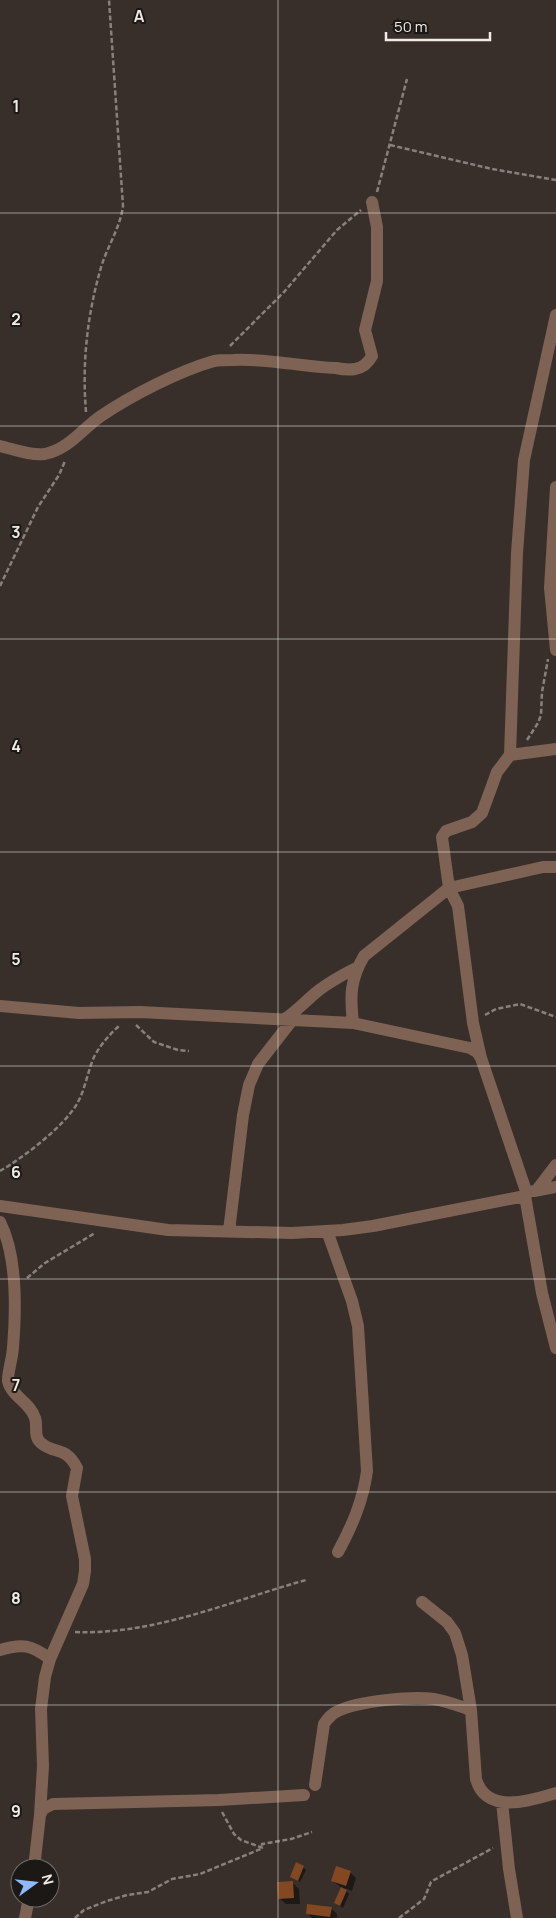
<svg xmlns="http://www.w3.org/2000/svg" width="556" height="1918" viewBox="0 0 556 1918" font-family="Manrope,sans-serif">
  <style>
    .shadow { fill: #0007 }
    .building { fill: #834722 }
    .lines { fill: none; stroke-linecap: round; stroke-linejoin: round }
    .path { stroke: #88807c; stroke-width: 2.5; stroke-dasharray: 5 2.5; stroke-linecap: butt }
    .minor { stroke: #7e6253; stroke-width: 12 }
    .grid { fill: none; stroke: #f1ebe7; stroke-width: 1; stroke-opacity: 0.55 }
    .grid-label { font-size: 16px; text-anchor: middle; font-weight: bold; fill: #f1ebe7; stroke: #1c1816; stroke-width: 4; stroke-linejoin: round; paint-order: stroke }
  </style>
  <rect width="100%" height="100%" fill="#382f2b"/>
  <path class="shadow" d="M303 1867 306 1870 300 1882 291 1877Z
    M350 1872 356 1878 352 1891 344 1888 349 1894 343 1908 335 1903 342 1888 333 1881Z
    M293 1883 299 1889 300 1904H286L279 1898Z
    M331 1908 337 1914V1918H312L307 1913Z"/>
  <path class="building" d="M296 1862 304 1866 298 1881 290 1877Z
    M336 1866 351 1871 346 1886 331 1881Z
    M293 1881 294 1898 278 1899 277 1882Z
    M341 1887 347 1890 340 1906 334 1903Z
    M307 1904 332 1907 330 1917 306 1914Z"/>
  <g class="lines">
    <path class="path" d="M390 145 492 169 556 180
      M377 192 407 79
      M230 346 284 292 337 230 361 210
      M86 412C82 364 87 317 100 271 106 248 120 229 123 206L109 0
      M0 586 38 507 59 475 65 461
      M527 740 538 723 541 715 542 692 548 659
      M485 1015 496 1009 520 1004 556 1017
      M136 1025 154 1042 178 1050 189 1051
      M0 1171C24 1157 65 1126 78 1102 86 1087 88 1069 95 1055 102 1043 110 1034 120 1025
      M27 1278 45 1263 95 1233
      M75 1632C156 1635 230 1601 306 1580
      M222 1812 234 1834 241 1840 263 1848 262 1844 291 1839 312 1832
      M75 1918 84 1910 107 1901 127 1895 148 1892 172 1879 200 1874 263 1848
      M399 1918 424 1899 431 1882 434 1880 493 1848"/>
    <path class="minor" d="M0 446C13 449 31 456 45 454 69 449 82 429 101 416 132 395 179 371 214 361 220 360 227 360 233 360 269 358 301 367 336 368 341 369 349 370 355 369 363 368 368 363 372 356L365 330 377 281V227L372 202
      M556 487 550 588 556 650
      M510 755 556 749
      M0 1006 79 1013 140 1012 353 1023 470 1048 477 1052 481 1058 527 1194 525 1196 542 1293 556 1348
      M285 1019C295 1012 303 1004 312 996 325 984 342 975 358 967
      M353 1023C350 996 350 980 364 956L449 888 543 867H556
      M481 1058 473 1023 458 906 449 888 442 837 446 831 472 822 482 813 497 772 510 755 517 553 524 460 556 315
      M537 1190 556 1165
      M534 1191 556 1187
      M0 1206 168 1230 292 1233 343 1230 373 1226 525 1196
      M0 1222C17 1255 16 1310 13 1347 13 1355 7 1376 8 1381 11 1396 31 1403 35 1418 38 1427 33 1436 41 1443 55 1455 65 1445 77 1468L72 1496 85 1559V1571L83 1584 50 1659 45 1677 41 1709 43 1766 40 1815
      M229 1231 243 1115 249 1085 258 1064 293 1019
      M327 1231 352 1301 358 1326 367 1471C363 1501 352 1526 338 1552
      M422 1602 447 1622 455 1633 462 1655 471 1710 476 1779C486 1815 530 1801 556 1793
      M0 1650C22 1643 32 1645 50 1659
      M315 1785 324 1724C328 1718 331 1714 338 1711 358 1701 412 1696 434 1699 447 1701 459 1706 471 1710
      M502 1802 509 1869 517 1918
      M34 1868 40 1815 43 1809 53 1804 219 1800 304 1795
      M25 1918 29 1898"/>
  </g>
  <path class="grid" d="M278 0V1918M0 213H556M0 426H556M0 639H556M0 852H556M0 1066H556M0 1279H556M0 1492H556M0 1705H556"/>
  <g class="grid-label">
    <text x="139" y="22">A</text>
    <text x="16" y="112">1</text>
    <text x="16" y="325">2</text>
    <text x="16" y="538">3</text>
    <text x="16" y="752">4</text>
    <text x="16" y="965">5</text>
    <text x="16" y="1178">6</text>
    <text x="16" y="1391">7</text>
    <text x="16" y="1604">8</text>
    <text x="16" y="1817">9</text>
  </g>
  <g transform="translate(35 1883) rotate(75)"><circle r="24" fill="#1c1816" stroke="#716c6a"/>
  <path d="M0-4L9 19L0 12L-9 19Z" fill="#8fb8fd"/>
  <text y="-8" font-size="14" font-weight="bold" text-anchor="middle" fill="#f1ebe7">N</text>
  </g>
  <path d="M386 32v8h104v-8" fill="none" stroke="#f1ebe7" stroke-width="2.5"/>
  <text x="394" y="32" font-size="15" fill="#f1ebe7" stroke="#1c1816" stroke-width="4" paint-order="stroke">50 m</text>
</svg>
